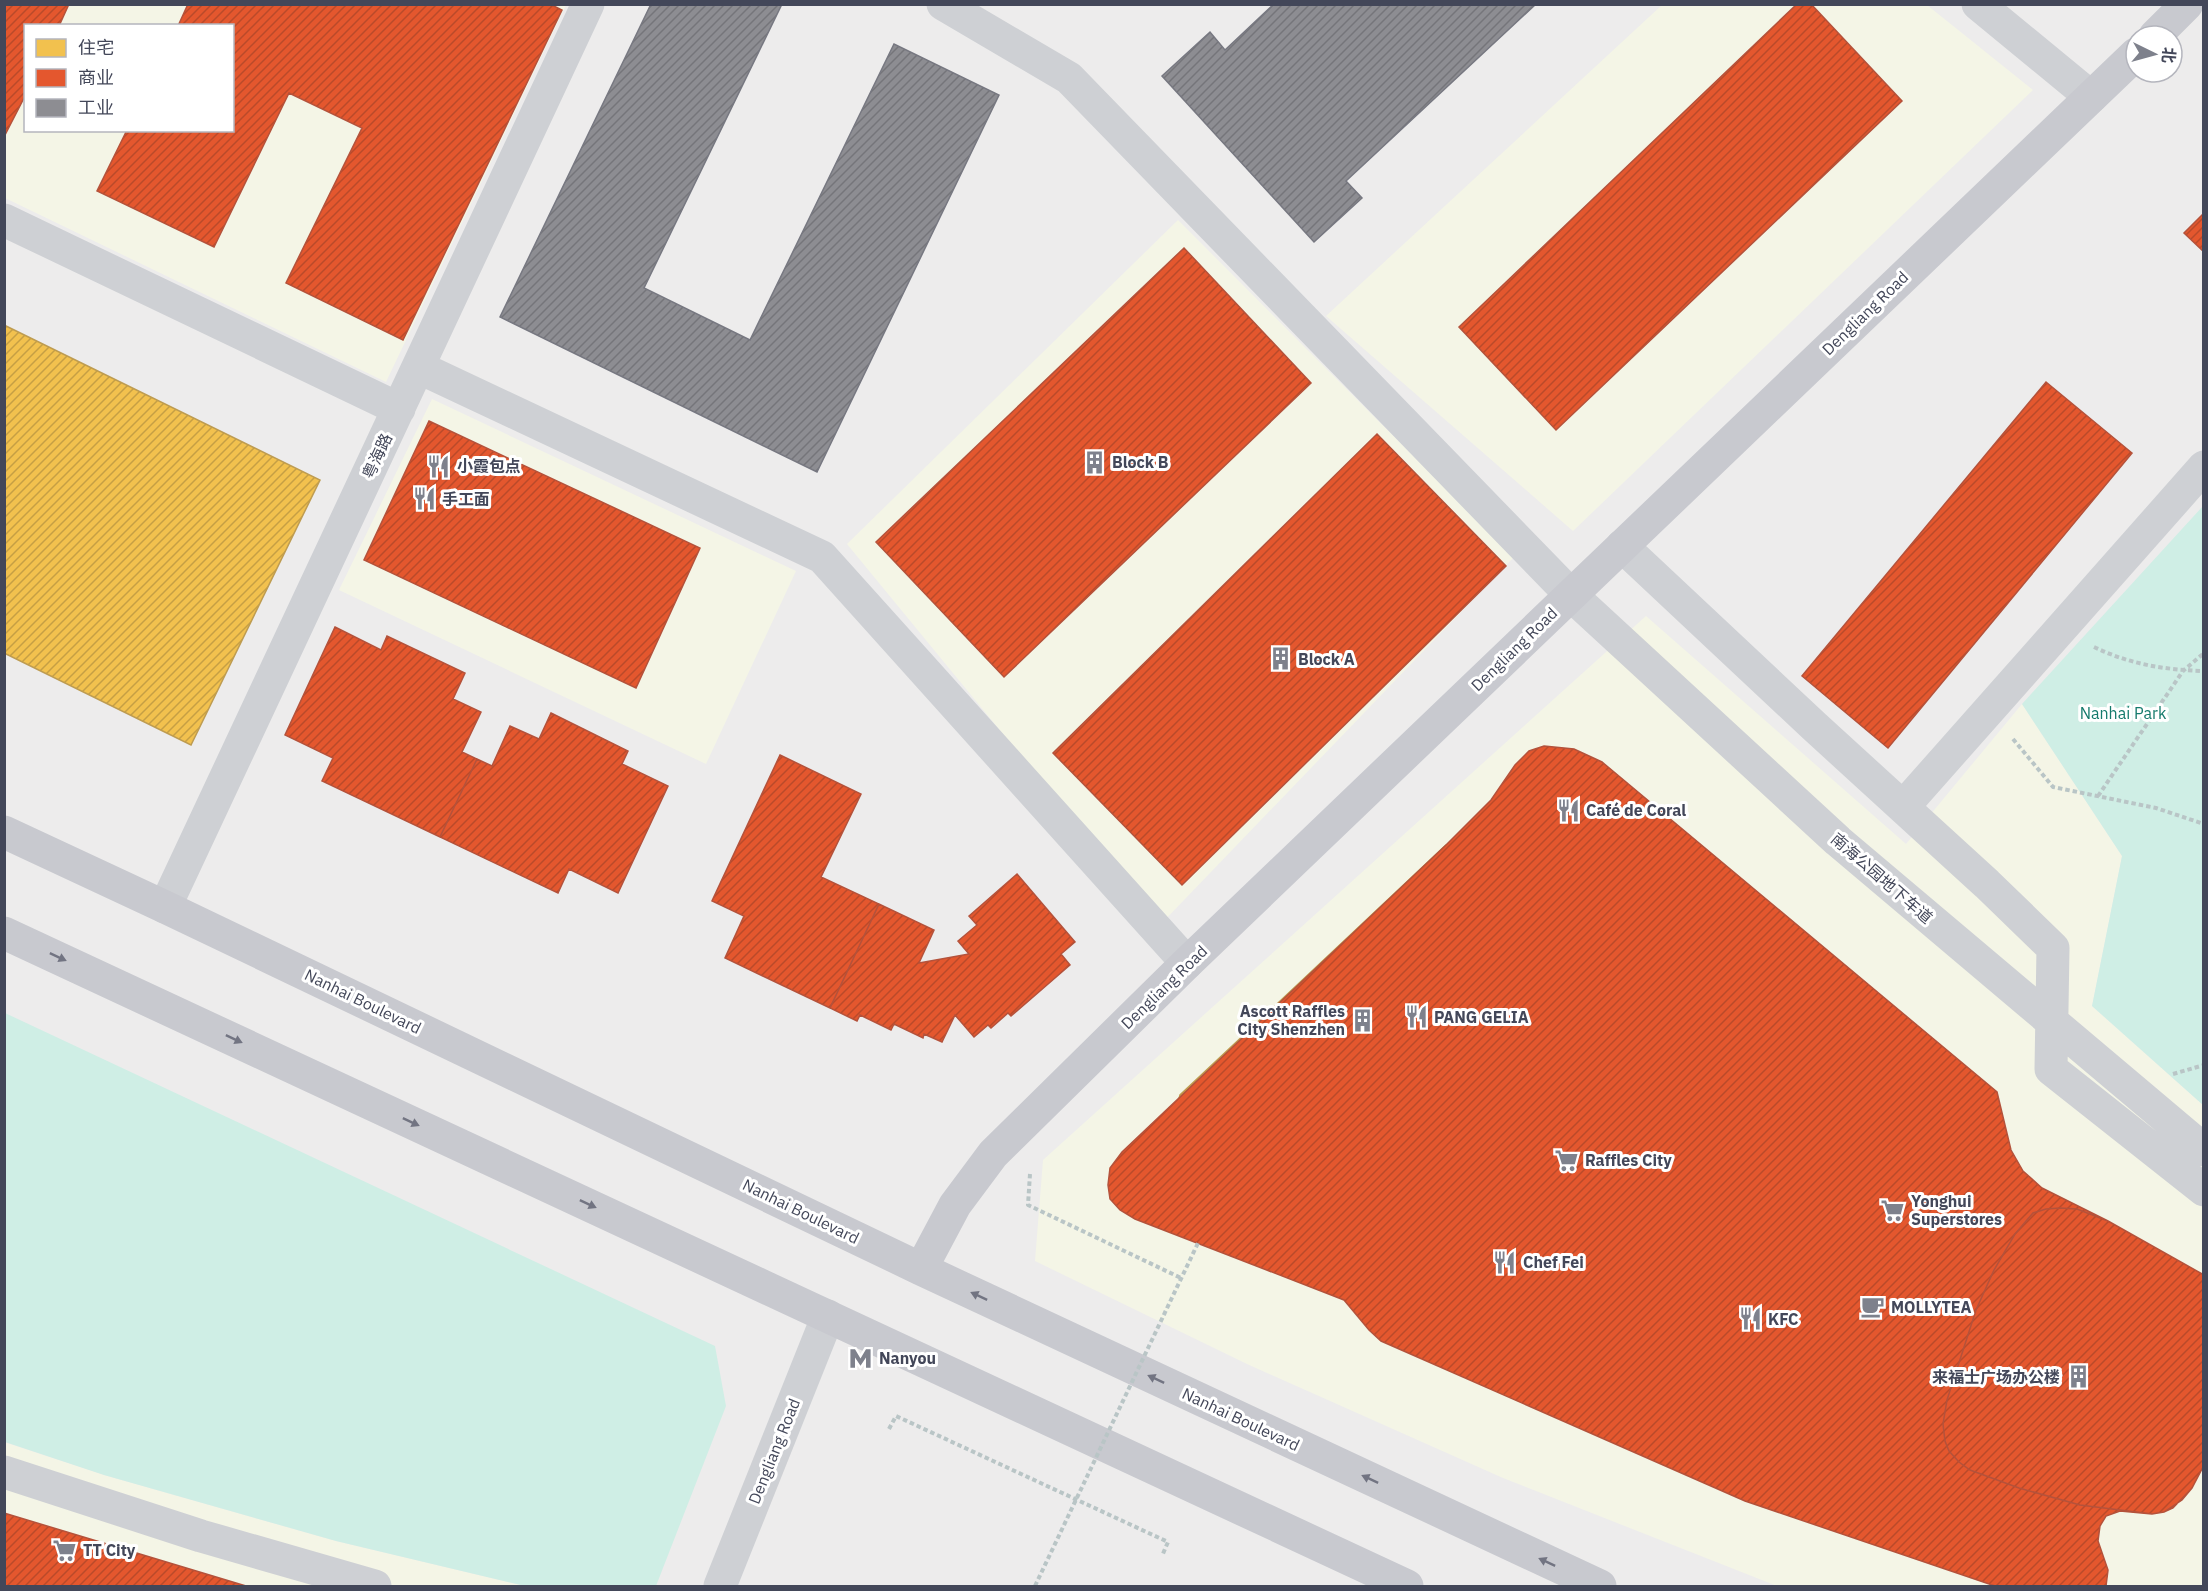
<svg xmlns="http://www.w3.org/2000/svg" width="2208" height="1591" viewBox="0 0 2208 1591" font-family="'IBM Plex Sans','Noto Sans SC',sans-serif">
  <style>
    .commercial { fill: #f4f5e6; fill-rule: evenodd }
    .park { fill: #cfeee5 }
    .homes { fill: url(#homes-hatch); stroke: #be9c51; stroke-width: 1.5 }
    .shops { fill: url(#shops-hatch); stroke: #b4523b; stroke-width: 1.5 }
    .industry { fill: url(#industry-hatch); stroke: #777881; stroke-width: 1.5 }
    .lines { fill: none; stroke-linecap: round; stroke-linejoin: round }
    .path { stroke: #b9c5c6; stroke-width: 4; stroke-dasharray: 4.5 3; stroke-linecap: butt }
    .minor { stroke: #ced0d4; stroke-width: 33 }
    .major { stroke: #c8c9cf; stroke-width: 33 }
    .path-bridge { stroke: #b9c5c6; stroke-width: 4; stroke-dasharray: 4.5 3; stroke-linecap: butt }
    .oneway { fill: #727482 }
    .labels { text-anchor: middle; stroke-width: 6; stroke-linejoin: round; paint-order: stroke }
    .street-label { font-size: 16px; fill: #434759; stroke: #fff }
    .poi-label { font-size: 16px; font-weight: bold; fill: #434759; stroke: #fff; text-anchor: start }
    .park-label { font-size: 16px; fill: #147a6c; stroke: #fff }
  </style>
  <defs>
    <pattern id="homes-hatch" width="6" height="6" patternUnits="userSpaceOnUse" patternTransform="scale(1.5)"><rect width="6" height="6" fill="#f2c14e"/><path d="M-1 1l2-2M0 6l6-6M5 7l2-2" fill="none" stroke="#c69f44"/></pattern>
    <pattern id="shops-hatch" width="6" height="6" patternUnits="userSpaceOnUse" patternTransform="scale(1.5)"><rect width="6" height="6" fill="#e4572e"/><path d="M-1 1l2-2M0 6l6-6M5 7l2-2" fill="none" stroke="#ba4a2a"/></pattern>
    <pattern id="industry-hatch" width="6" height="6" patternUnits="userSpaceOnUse" patternTransform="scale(1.5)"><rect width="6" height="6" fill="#8d8d92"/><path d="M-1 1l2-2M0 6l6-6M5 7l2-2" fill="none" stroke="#75757a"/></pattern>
  </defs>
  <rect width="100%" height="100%" fill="#edecec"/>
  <path class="commercial" d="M4 5H566L386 382 5 198ZM26 26H232V130H26Z
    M1662 5H1927L2033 90 1573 531 1326 316Z
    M1178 220 1514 557 1160 925 847 544Z
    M432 399 796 571 706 764 339 590Z
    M1646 616 1906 844 2022 704 2122 856 2092 1006 2203 1105V1586H1777L1503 1478 1247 1364 1035 1261 1043 1160Z
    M4 1442 104 1475 336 1541 525 1586H5Z"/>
  <path class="park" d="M2203 506V1105L2092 1006 2122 856 2022 704Z
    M5 1013 715 1346 726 1406 656 1586H525L336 1541 104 1475 5 1442Z"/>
  <path class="homes" d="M4 325 320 480 191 745 4 653Z
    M1456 844H1466L1472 850 1545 925 1549 935 1544 946 1310 1169 1300 1174 1290 1173 1280 1168 1181 1113 1177 1106 1180 1095 1446 845Z"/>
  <path class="shops" d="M4 4H69L59 26H26V94L4 137Z
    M188 4H550L562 10 403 340 286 283 362 128 289 93 214 247 97 191 127 130H232V26H178Z
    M1797 4H1811L1902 101 1556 430 1459 327Z
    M2204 213V252L2184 233Z
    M1184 248 1311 383 1004 677 876 542Z
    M2046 382 2132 453 1888 748 1802 676Z
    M429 421 700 548 636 688 364 560Z
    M1377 434 1506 566 1182 885 1053 753Z
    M335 627 381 650 387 636 465 673 453 699 481 712 462 752 477 759 440 837 322 781 333 758 285 735Z
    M551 713 628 751 622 764 668 786 618 893 569 869 558 893 440 837 477 759 492 766 510 726 539 739Z
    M1544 746 1574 749 1602 762 1997 1092 2011 1150 2023 1171 2042 1188 2108 1221 2204 1275V1465L2192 1488 2173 1508 2164 1512 2152 1514 2120 1511 2106 1516 2100 1526 2098 1541 2108 1570 2106 1586H1995L1745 1501 1381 1341 1369 1330 1344 1300 1135 1219 1120 1210 1110 1199 1108 1185 1110 1168 1122 1152 1446 845 1491 800 1515 765 1529 751Z
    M780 755 861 794 821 877 879 904 830 1008 725 958 744 916 712 901Z
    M1017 874 1075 942 1061 954 1070 965 1011 1016 1008 1013 991 1028 988 1025 974 1037 955 1015 942 1042 924 1034 923 1038 894 1024 891 1030 860 1015 857 1021 830 1008 879 904 934 930 919 963 969 954 958 941 977 925 969 916Z
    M2060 1208 2077 1209 2108 1221 2204 1275V1465L2192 1488 2182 1500 2164 1512 2152 1514 2080 1505 2019 1488 1970 1470 1959 1462 1949 1451 1945 1441 1943 1424 1947 1400 1976 1310 1994 1270 2015 1234 2033 1213 2046 1209Z
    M4 1513 246 1586H4Z"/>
  <path class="industry" d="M651 4H782L644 288 750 340 894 44 999 95 817 472 500 317Z
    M1274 4H1536L1346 181 1362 198 1314 242 1162 76 1210 32 1225 50Z"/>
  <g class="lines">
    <path class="path" d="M2094 647C2129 664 2165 670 2204 671
      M2013 739 2053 787 2156 808 2204 824
      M2098 796 2183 671 2204 653
      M2173 1074 2204 1065
      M1030 1174 1028 1205 1181 1278
      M889 1429 896 1416 1168 1542 1162 1556"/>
    <path class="minor" d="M943 4 1069 78 1571 595 1838 841 2204 1150
      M1978 4 2091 97
      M4 220 399 409
      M418 367 822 557 1187 963
      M1622 546 1814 726 1987 884 2053 948 2051 1069 2204 1190
      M1903 807 2204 467
      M165 907 588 4
      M4 1472 201 1536 375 1586
      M720 1586 828 1316"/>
    <path class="major" d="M2155 36 2187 4
      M4 832 165 907 921 1269 1600 1586
      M4 933 1407 1586
      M921 1269 955 1205 993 1154 1187 963 2136 54"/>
    <path class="path-bridge" d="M1035 1586 1198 1243"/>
  </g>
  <defs><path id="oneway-solid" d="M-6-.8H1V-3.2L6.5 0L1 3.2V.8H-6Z" transform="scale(1.5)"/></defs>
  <g class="oneway">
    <use href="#oneway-solid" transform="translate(58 957) rotate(25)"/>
    <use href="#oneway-solid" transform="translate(234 1039) rotate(25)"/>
    <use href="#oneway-solid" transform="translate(411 1122) rotate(25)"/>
    <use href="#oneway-solid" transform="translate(588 1204) rotate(25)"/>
    <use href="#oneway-solid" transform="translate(979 1296) rotate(-155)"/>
    <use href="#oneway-solid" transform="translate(1156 1379) rotate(-155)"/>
    <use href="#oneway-solid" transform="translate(1370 1479) rotate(-155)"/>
    <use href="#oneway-solid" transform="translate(1547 1562) rotate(-155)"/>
  </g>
  <defs>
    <symbol id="building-bare" viewBox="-9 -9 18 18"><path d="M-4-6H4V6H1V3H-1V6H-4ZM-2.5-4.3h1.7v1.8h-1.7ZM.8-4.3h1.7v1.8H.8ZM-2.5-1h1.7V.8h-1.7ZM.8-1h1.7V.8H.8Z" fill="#7e818c" stroke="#fff" stroke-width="2.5" paint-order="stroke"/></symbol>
    <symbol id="restaurant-bare" viewBox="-9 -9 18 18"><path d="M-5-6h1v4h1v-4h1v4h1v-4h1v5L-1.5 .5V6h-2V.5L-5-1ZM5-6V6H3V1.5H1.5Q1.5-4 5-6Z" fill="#7e818c" stroke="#fff" stroke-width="2.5" paint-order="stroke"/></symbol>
    <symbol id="supermarket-bare" viewBox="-9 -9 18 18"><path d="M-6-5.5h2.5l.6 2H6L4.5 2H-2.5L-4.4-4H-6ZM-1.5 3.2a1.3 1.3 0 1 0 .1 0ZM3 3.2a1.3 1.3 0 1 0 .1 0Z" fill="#7e818c" stroke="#fff" stroke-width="2.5" paint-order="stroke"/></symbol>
    <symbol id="cafe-bare" viewBox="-9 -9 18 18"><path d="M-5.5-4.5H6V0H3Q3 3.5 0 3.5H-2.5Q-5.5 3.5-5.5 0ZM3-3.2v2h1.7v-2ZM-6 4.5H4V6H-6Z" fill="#7e818c" stroke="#fff" stroke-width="2.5" paint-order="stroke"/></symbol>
    <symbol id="metro-bare" viewBox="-9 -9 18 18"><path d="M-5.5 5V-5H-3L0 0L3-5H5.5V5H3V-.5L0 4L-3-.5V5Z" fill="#7e818c" stroke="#fff" stroke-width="2.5" paint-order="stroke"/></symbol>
  </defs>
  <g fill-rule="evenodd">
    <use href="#building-bare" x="1078" y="446" width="33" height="33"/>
    <use href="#restaurant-bare" x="422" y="450" width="33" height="33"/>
    <use href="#restaurant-bare" x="408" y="482" width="33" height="33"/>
    <use href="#building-bare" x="1264" y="642" width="33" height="33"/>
    <use href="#restaurant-bare" x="1552" y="794" width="33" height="33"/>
    <use href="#restaurant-bare" x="1400" y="1000" width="33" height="33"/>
    <use href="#building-bare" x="1346" y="1004" width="33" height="33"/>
    <use href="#supermarket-bare" x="1550" y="1144" width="33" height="33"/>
    <use href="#supermarket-bare" x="1876" y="1194" width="33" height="33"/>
    <use href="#restaurant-bare" x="1488" y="1246" width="33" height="33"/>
    <use href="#cafe-bare" x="1856" y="1290" width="33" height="33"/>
    <use href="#restaurant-bare" x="1734" y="1302" width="33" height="33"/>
    <use href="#metro-bare" x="844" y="1342" width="33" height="33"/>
    <use href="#building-bare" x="2062" y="1360" width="33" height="33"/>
    <use href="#supermarket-bare" x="48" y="1534" width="33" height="33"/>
  </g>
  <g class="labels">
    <g class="street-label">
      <text transform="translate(1865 313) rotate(-44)" y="6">Dengliang Road</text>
      <text transform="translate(377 456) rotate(-65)" y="6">粤海路</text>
      <text transform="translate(1514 649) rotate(-44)" y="6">Dengliang Road</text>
      <text transform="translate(1882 878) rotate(41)" y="6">南海公园地下车道</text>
      <text transform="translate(1164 987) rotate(-44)" y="6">Dengliang Road</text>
      <text transform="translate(363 1001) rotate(26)" y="6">Nanhai Boulevard</text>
      <text transform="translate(801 1211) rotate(26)" y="6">Nanhai Boulevard</text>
      <text transform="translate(1241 1419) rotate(25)" y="6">Nanhai Boulevard</text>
      <text transform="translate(774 1451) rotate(-68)" y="6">Dengliang Road</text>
    </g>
    <g class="poi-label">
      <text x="1112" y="468">Block B</text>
      <text x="457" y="472">小霞包点</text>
      <text x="442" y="505">手工面</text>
      <text x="1298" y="665">Block A</text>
      <text x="1586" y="816">Café de Coral</text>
      <text x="1345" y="1017" text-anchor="end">Ascott Raffles<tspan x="1345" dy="18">City Shenzhen</tspan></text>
      <text x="1434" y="1023">PANG GELIA</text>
      <text x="1585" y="1166">Raffles City</text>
      <text x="1911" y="1207">Yonghui<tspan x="1911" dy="18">Superstores</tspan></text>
      <text x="1523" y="1268">Chef Fei</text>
      <text x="1891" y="1313">MOLLYTEA</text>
      <text x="1768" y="1325">KFC</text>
      <text x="879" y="1364">Nanyou</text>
      <text x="2060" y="1383" text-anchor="end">来福士广场办公楼</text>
      <text x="83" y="1556">TT City</text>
    </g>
    <g class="park-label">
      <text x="2123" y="719">Nanhai Park</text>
    </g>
  </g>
  <rect width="2208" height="1591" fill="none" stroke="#434759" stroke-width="12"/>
  <rect x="24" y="24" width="210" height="108" fill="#ffffff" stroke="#b4b5bd" stroke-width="1.5"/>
  <rect x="36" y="39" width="30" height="18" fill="#f2c14e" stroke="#b4b5bd" stroke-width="1.5"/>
  <text x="78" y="54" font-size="18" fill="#434759">住宅</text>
  <rect x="36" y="69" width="30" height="18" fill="#e4572e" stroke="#b4b5bd" stroke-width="1.5"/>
  <text x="78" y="84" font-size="18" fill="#434759">商业</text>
  <rect x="36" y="99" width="30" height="18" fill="#8d8d92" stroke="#b4b5bd" stroke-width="1.5"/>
  <text x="78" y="114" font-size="18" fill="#434759">工业</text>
  <g transform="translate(2154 54) rotate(95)"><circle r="28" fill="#ffffff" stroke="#b4b5bd" stroke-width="1.5"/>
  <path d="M0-4.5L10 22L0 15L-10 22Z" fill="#7e818c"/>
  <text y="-9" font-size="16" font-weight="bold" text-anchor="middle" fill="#434759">北</text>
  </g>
</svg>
